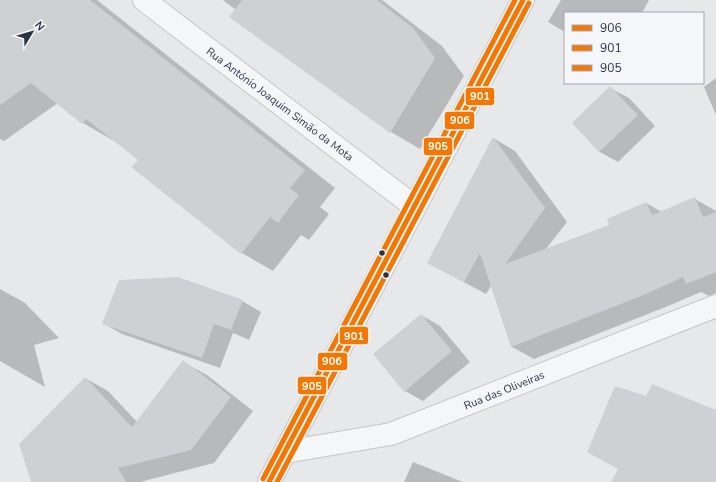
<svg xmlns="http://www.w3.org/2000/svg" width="716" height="482" viewBox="0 0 716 482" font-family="'Nunito Sans',sans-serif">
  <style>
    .shadow { fill: #0003 }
    .building { fill: #ced0d3 }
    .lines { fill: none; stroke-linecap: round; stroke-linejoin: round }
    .minor-casing { stroke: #c4c6c8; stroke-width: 24 }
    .tertiary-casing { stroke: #c4c6c8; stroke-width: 24 }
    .minor { stroke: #f5f6f7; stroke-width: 22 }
    .tertiary { stroke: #f5f6f7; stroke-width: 22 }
    .bus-1-casing { stroke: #f4f6f9; stroke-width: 8 }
    .bus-2-casing { stroke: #f4f6f9; stroke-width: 8 }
    .bus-3-casing { stroke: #f4f6f9; stroke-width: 8 }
    .bus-1 { stroke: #f47603; stroke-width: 5 }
    .bus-2 { stroke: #f47603; stroke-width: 5 }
    .bus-3 { stroke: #f47603; stroke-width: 5 }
    .bus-dot { fill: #2b3445; stroke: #f4f6f9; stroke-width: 1.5 }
    .labels { text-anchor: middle; stroke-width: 4; stroke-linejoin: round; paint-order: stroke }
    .street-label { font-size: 11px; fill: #2b3445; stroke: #f4f6f9 }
    .line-badge { stroke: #f4f6f9; stroke-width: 1.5 }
    .badge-label { font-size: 11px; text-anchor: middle; font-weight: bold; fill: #fff }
  </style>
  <rect width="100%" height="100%" fill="#e6e8ea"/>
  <path class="shadow" d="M0 0H97L335 188 320 207 329 214 309 240 301 235 273 271 242 253 139 159 114 140V141L83 123 58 103 4 141 0 139Z
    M223 0H382L442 46 464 76 420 149 391 132 231 16 236 10Z
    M561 0H649L642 13H565V32L548 22Z
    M716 78V115L704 87Z
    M610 88 629 98 655 126 618 162 600 152 573 123Z
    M493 138 515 151 567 222 546 249 611 225 646 203 662 212 695 199 716 211V293L709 296 701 292 668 306 534 359 512 347 492 284 486 294 428 263Z
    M0 289 25 303 59 338 34 345 45 387 0 361Z
    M242 301 261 312 249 340 233 333 220 368 122 334 103 323Z
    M421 315 440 326 470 362 423 401 405 391Z
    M183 362 207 375 253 411 214 463 140 482H32L85 378 108 391 137 422Z
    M413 462 463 482H404Z"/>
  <path class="building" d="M0 0H90L305 170 290 188 299 195 278 223 270 217 241 254 131 167 138 160 86 119 82 124 31 83 0 105Z
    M242 0H377L413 28 435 58 390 133 229 17Z
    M610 86 638 115 599 152 572 123Z
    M493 137 545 208 505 264 609 225 607 219 646 202 652 215 695 197 703 217 716 212V272L686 284 683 277 646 294 511 347 480 253 464 282 427 263Z
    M178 277 243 300 231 330 214 324 202 358 102 324 119 280Z
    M421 314 452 351 404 392 373 354Z
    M183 360 231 397 191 450 118 468 126 482H31L19 444 85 377 132 427Z
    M652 384 716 410V482H611L618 469 587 452 615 386 646 396Z"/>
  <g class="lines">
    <defs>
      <path id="minor" d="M144 0 415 207
        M285 452 391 434 716 306"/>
      <path id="tertiary" d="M269 482 415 207 523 0"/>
    </defs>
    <use href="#minor" class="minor-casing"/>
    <use href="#tertiary" class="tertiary-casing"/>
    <use href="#minor" class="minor"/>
    <use href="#tertiary" class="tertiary"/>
    <defs>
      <path id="bus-1" d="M269 482 523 0"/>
      <path id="bus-2" d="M277 482 529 3"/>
      <path id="bus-3" d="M263 479 515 0"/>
    </defs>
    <use href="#bus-1" class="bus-1-casing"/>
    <use href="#bus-2" class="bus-2-casing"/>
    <use href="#bus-3" class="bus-3-casing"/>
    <use href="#bus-1" class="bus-1"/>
    <use href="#bus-2" class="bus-2"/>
    <use href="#bus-3" class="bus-3"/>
  </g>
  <g class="bus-dot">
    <circle cx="382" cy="253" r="3.5"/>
    <circle cx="386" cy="275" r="3.5"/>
  </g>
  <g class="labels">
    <g class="street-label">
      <text transform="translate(280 104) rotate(37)" y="4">Rua António Joaquim Simão da Mota</text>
      <text transform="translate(504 390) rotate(-22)" y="4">Rua das Oliveiras</text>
    </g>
  </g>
  <g class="line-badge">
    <rect x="465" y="87" width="30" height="19" rx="4" fill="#f47603"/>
    <rect x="444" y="111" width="31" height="19" rx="4" fill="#f47603"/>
    <rect x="423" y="137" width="30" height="19" rx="4" fill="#f47603"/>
    <rect x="339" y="326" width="30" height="19" rx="4" fill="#f47603"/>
    <rect x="317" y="352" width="31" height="19" rx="4" fill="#f47603"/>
    <rect x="297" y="376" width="30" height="19" rx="4" fill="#f47603"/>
  </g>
  <g class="badge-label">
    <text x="480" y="100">901</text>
    <text x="460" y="124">906</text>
    <text x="438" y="150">905</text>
    <text x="354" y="340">901</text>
    <text x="332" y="365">906</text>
    <text x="312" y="390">905</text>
  </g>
  <rect x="564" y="12" width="140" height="72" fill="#f4f6f9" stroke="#a4a8b1"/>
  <rect x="572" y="25" width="20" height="6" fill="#f47603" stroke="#a4a8b1"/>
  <text x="600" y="32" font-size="12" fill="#2b3445">906</text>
  <rect x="572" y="45" width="20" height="6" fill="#f47603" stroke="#a4a8b1"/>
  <text x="600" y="52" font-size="12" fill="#2b3445">901</text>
  <rect x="572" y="65" width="20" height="6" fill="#f47603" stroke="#a4a8b1"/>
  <text x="600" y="72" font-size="12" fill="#2b3445">905</text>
  <g transform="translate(32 32) rotate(52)" stroke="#f4f6f9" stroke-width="3" paint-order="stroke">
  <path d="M0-3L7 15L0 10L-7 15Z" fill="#2b3445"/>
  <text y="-6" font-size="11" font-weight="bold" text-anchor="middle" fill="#2b3445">N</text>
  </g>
</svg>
